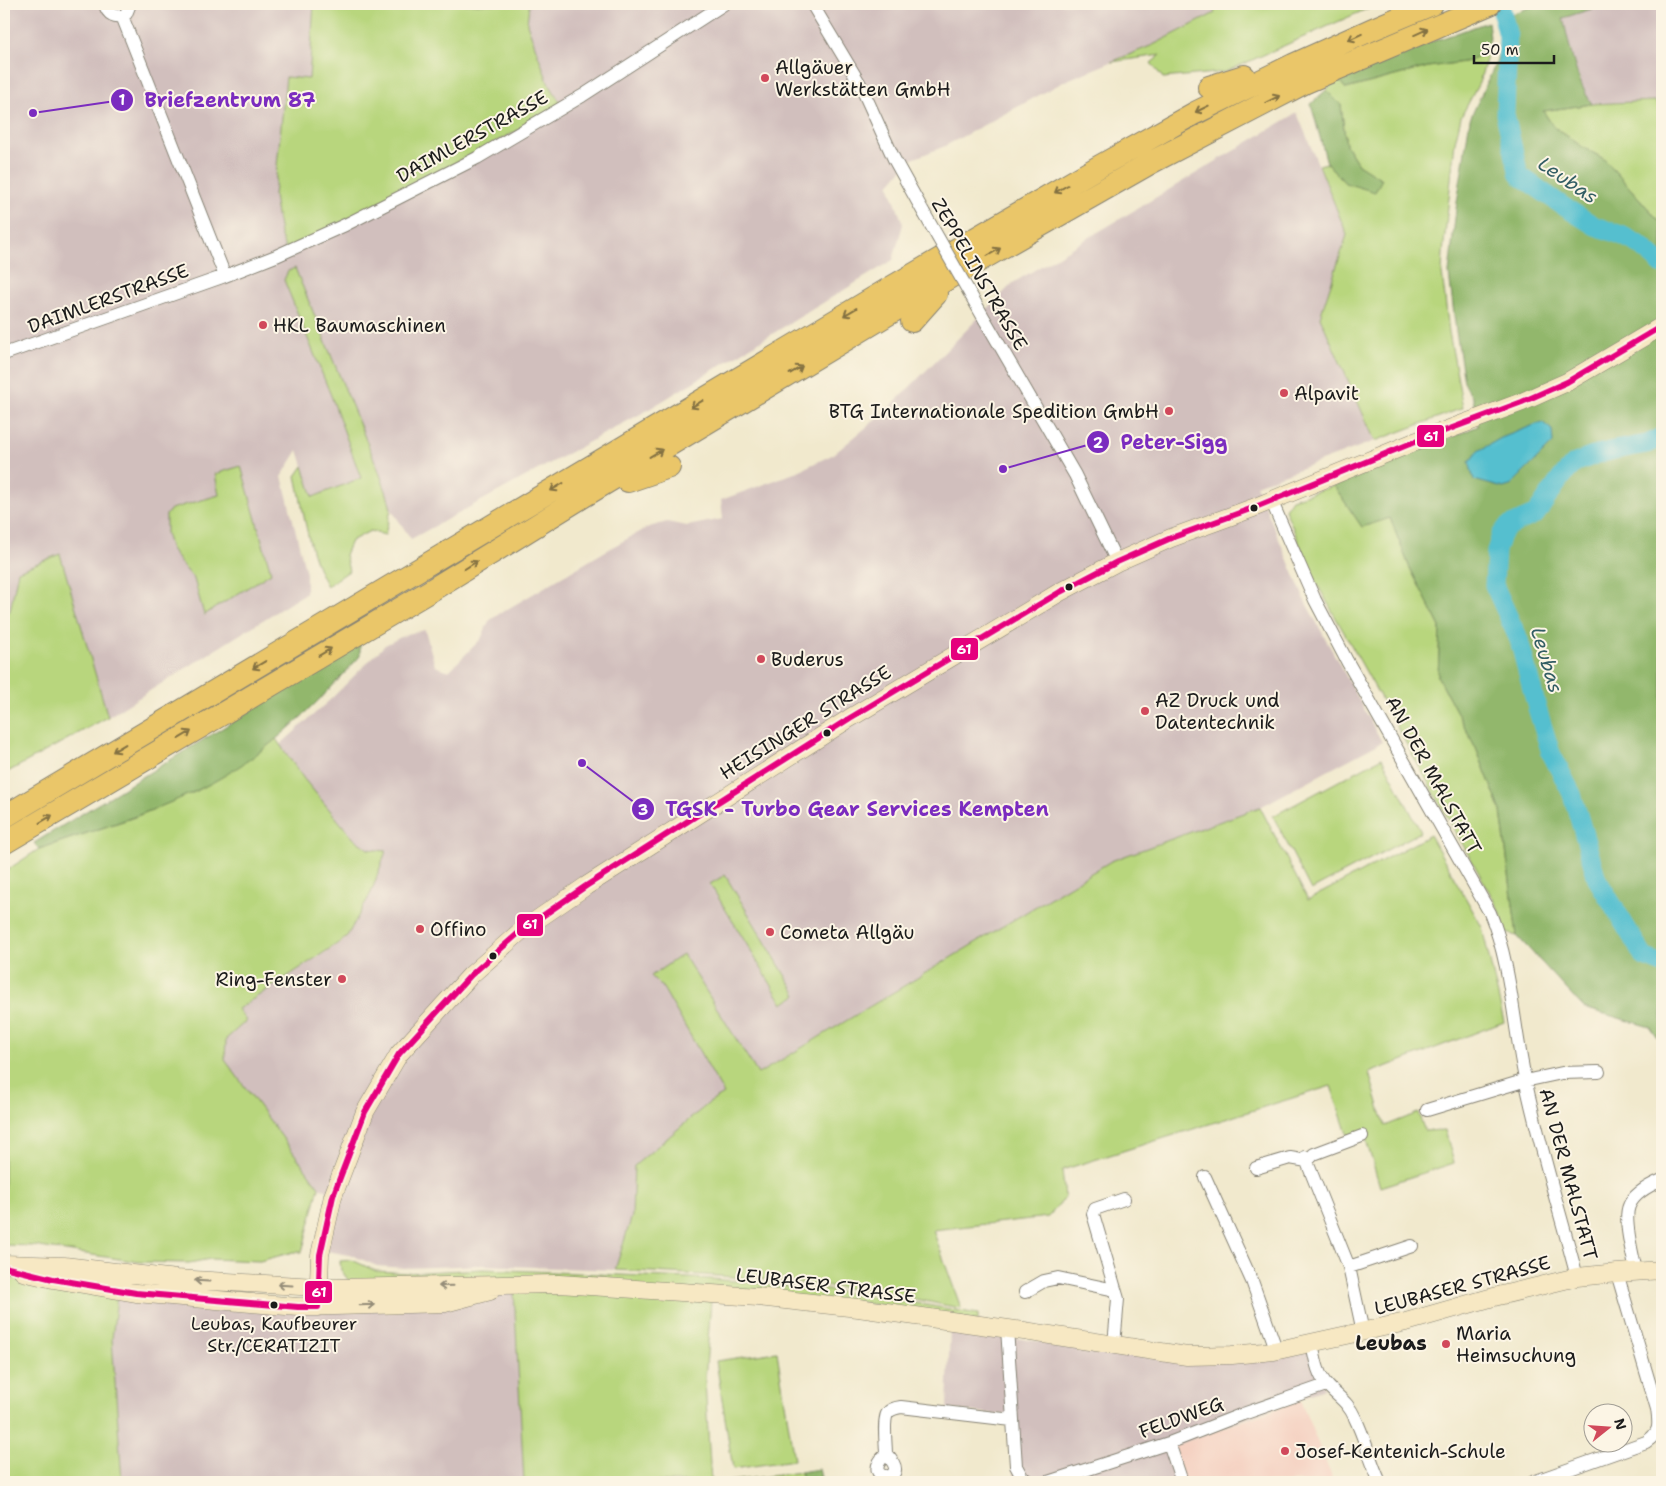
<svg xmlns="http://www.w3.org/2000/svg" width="1666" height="1486" viewBox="0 0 1666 1486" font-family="'Shantell Sans',sans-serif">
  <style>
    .built { fill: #f5d2c2 }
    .industrial { fill: #d1bfbd }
    .green { fill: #b8d67d; stroke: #6a794c }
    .forest { fill: #92b76c; stroke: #576a44 }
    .water { fill: #54bfcf; stroke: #386e76 }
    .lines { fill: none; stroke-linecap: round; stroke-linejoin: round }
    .river { stroke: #54bfcf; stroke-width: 19 }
    .street-casing { stroke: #868274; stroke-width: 14 }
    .secondary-casing { stroke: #868274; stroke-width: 19 }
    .highway-casing { stroke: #868274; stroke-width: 24 }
    .street { stroke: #fff; stroke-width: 12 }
    .secondary { stroke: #f7e8c3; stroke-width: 18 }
    .highway { stroke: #eac669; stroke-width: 22 }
    .street-bridge-casing { stroke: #868274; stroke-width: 14; stroke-linecap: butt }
    .street-bridge { stroke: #fff; stroke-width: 12 }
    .bus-1-casing { stroke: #fcf5e5; stroke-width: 10 }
    .bus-1 { stroke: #e5007d; stroke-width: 6 }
    .oneway { stroke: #837142 }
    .oneway2 { stroke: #948c78 }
    .poi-dot { fill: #d1495b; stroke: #fcf5e5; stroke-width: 2 }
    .bus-dot { fill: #1c1c1c; stroke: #fcf5e5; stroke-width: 2 }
    .labels { text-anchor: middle; stroke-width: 4; stroke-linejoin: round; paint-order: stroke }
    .bus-label { font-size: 18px; fill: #1c1c1c; stroke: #fcf5e5 }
    .poi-label { font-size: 19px; fill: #1c1c1c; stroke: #fcf5e5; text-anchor: start }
    .street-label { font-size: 19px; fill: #1c1c1c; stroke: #fcf5e5 }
    .water-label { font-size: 20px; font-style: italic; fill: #325d64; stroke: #fcf5e5 }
    .neighbourhood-label { font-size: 20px; font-weight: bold; fill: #1c1c1c; stroke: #fcf5e5 }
    .leader { fill: none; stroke: #7b2cbf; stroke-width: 2 }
    .callout-dot { fill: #7b2cbf; stroke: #fcf5e5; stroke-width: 2 }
    .mark-label { font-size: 15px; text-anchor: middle; font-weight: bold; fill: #fff }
    .callout-label { font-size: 20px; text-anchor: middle; font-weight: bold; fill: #7b2cbf; stroke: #fcf5e5; stroke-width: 4; stroke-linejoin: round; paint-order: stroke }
    .line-badge { stroke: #fcf5e5; stroke-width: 2 }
    .badge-label { font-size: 14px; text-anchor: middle; font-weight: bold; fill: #fff }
  </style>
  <rect width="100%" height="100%" fill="#fcf5e5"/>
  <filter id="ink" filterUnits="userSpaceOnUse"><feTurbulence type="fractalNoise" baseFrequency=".02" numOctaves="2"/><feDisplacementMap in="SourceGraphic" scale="10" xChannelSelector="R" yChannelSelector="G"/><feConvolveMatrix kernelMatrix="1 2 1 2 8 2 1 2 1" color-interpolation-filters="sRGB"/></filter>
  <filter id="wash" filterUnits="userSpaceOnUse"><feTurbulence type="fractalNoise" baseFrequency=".0096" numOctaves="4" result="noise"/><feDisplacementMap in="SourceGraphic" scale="20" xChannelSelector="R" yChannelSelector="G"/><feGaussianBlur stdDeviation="1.12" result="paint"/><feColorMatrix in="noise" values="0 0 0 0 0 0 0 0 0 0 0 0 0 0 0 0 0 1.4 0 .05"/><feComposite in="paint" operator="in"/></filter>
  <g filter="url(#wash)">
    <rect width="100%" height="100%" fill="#f1e9cd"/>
    <path class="built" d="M1300 1400 1334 1482H1184L1172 1447Z"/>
    <path class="industrial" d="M4 4H1210L1215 13 1153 45 1067 80 945 146 910 160 889 185 903 224 893 260 646 411 411 539 391 509 378 469 347 397 288 271 284 280 332 398 361 478 313 497 298 450 282 476 306 573V593L108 717 60 554 18 571 10 611 4 615Z
      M1607 4H1662V107L1654 101 1592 104 1585 93 1574 62 1563 18Z
      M1297 113 1347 235 1320 317 1375 441 1256 485 1306 603 1382 742 1260 807 1111 861 709 1103 634 1166 632 1216 615 1270 483 1265 405 1268 377 1266 354 1256 327 1251 340 1197 319 1187 225 1060 226 1039 246 1021 238 1009 346 939 368 849 353 838 304 779 280 745 332 698 385 645 407 634 425 630 435 666 449 671 481 639 489 621 499 614 616 545 649 527 667 522 687 526 723 519 721 500 792 474 834 454 886 411 1013 283Z
      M514 1291 524 1482H122L112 1339 117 1297 314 1311 484 1297Z
      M950 1329 1185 1362 1309 1349 1324 1389 1169 1448 1181 1482H1020L1015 1481 1006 1415 947 1409Z"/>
    <path class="green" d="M314 4H529L527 24 548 82 563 107 286 251 280 234 274 196 286 77 309 79Z
      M1210 4H1378L1225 72 1163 78 1151 63 1161 55 1111 62 1153 45 1215 13Z
      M1486 53V60L1479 83 1461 117 1455 142 1443 253 1442 273 1449 332 1463 408 1375 441 1320 317 1347 235 1319 165 1327 163 1345 183 1381 179 1358 164 1346 145 1341 105 1326 90 1338 79 1346 89 1428 67 1470 61Z
      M1654 101 1662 107V224L1604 159 1581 146 1553 126 1543 111 1592 104Z
      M295 268 378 469 387 494 391 509 385 535 370 531 351 541 345 555 349 571 327 586C308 554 304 512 296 476L303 466 313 497 361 478 332 398 284 280 288 271Z
      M241 466 271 573 204 615 194 579 179 561 170 547 166 533V515L171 509 219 495 215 474Z
      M1334 486 1362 527 1390 518 1409 566 1440 627 1438 677 1476 748 1501 811 1517 936 1506 933 1500 911 1313 577 1285 509 1292 499Z
      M60 554 108 717 4 774V615L10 611 18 571Z
      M276 739 304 779 353 838 368 849 386 851 371 893 346 938 238 1009 246 1021 226 1039 225 1060 319 1187 302 1252H293L260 1261 210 1259 189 1263 139 1262 33 1246 4 1245V872L39 849 135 817 197 791 236 768Z
      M1382 758 1421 832 1311 890 1273 816Z
      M1260 807 1308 900 1430 835 1482 927 1504 1022 1369 1073 1385 1126 1418 1113 1425 1131 1445 1130 1454 1163 1380 1187 1364 1133 1348 1137 1331 1086 1062 1170 1065 1198 1048 1217 933 1230 961 1308C940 1305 919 1299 898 1296 805 1280 710 1275 615 1270L632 1216 634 1166 709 1103 724 1094 663 988 651 976 683 954 758 1074 1111 861Z
      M725 875 797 995 783 1004 710 884Z
      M352 1260 376 1271 407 1273 483 1269 712 1279 770 1284 827 1290 898 1300 978 1314V1321L858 1302 349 1281 341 1270 340 1261Z
      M4 1274 117 1297 112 1339 122 1482H4Z
      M514 1291H559L711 1300 705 1381 711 1482H524Z
      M777 1352 794 1460 733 1469 716 1361Z
      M800 1472 803 1482H724Z"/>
    <path class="forest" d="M1539 4H1607L1563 18C1570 47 1575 79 1592 104L1543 111 1553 126 1581 146 1604 159 1662 224V1044L1650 1027 1584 1008 1517 936 1501 811 1476 748 1438 677 1440 627 1409 566 1390 518 1362 527 1334 486 1478 426 1473 399 1464 382 1456 331 1449 273 1456 209 1470 119 1496 63 1504 33 1500 18Z
      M1488 22 1490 38 1486 53 1470 61 1428 67 1346 89 1338 79 1431 42Z
      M1326 90 1341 105 1346 145 1358 164 1382 179 1375 192 1345 183 1327 163 1311 104Z
      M360 644V656C313 709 261 760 196 791 146 815 92 831 39 849L34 843Z
      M819 1469 822 1482H803L800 1472Z"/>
    <path class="water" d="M1542 422 1552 430 1553 443 1510 486 1503 488 1474 480 1469 462 1478 451 1501 438Z"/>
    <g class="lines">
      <path class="river" d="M1500 4 1508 36 1505 114 1519 175 1563 206 1595 226 1621 235 1640 245 1662 265
        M1662 437 1647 444 1614 450 1598 454 1575 463 1561 478 1536 514 1507 527 1501 535 1496 551 1494 585 1519 640 1537 708 1551 753 1572 794 1597 879 1644 957 1662 964"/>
    </g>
  </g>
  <g filter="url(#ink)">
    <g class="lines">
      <defs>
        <path id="street" d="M105 4C107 15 116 19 126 14L130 4
          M812 4 860 84 894 159 924 213
          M122 16 225 276
          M985 320 1075 475 1117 562
          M4 354 225 276 276 256 345 225 477 158 582 96 724 4
          M1271 500 1315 600 1347 661 1490 913C1512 966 1513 1026 1526 1083 1540 1148 1560 1212 1577 1277
          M1427 1110 1520 1082 1562 1073 1599 1072
          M1305 1157 1349 1267 1363 1332
          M1256 1168 1290 1158 1307 1161 1314 1154 1362 1136
          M1205 1177 1252 1281 1274 1343V1351
          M1349 1267 1412 1246
          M1636 1271C1633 1256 1623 1220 1629 1206 1634 1193 1650 1185 1662 1180
          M1025 1292 1044 1281 1058 1278 1115 1290
          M1007 1328 1016 1466 1022 1477 1029 1482
          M1312 1343C1315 1357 1317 1375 1328 1386 1339 1398 1348 1402 1355 1418 1365 1438 1370 1461 1380 1482
          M1114 1345 1118 1299 1093 1214 1095 1209 1124 1199
          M1169 1443 1182 1482
          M886 1454C856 1483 917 1484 886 1454 886 1444 883 1422 887 1414 890 1409 895 1408 901 1407L1012 1420
          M1048 1482 1169 1443 1243 1414 1326 1385
          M1533 1482 1646 1442C1661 1432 1659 1425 1657 1409L1617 1273"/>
        <path id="secondary" d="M4 1264 64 1266 176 1279 334 1288 559 1284 758 1297 858 1308 1024 1331 1187 1356 1232 1355 1274 1351 1406 1322 1490 1298 1577 1277 1617 1273 1662 1270
          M23 1272 53 1279 136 1293 298 1307 445 1303 490 1291
          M318 1307 320 1255 333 1196 365 1112 399 1054 471 975 522 930 586 886 850 718 1060 592 1117 562 1171 538 1253 508 1412 443 1522 402 1567 382 1662 326"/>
        <path id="highway" d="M1209 87 1244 76
          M912 321 936 294
          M628 481 669 467
          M4 817 892 287 1100 166 1195 113 1293 65 1373 29 1432 4
          M4 843 430 591 584 496 952 276 1152 162 1304 83 1490 4"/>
      </defs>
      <use href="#street" class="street-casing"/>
      <use href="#secondary" class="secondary-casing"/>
      <use href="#highway" class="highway-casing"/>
      <use href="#street" class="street"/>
      <use href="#secondary" class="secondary"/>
      <use href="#highway" class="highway"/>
      <defs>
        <path id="street-bridge" d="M924 213 985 320"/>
      </defs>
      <use href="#street-bridge" class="street-bridge-casing"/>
      <use href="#street-bridge" class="street-bridge"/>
      <defs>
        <path id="bus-1" d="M4 1267 53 1279 136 1293 298 1307H318L320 1255 333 1196 365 1112 399 1054 471 975 522 930 586 886 850 718 1060 592 1117 562 1171 538 1253 508 1412 443 1522 402 1567 382 1662 326"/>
      </defs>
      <use href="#bus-1" class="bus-1-casing"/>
      <use href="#bus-1" class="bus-1"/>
    </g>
    <defs><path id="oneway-shaft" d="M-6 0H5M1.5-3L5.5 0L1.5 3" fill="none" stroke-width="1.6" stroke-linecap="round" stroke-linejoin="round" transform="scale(1.25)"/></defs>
    <g class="oneway">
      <use href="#oneway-shaft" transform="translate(1421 32) rotate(-24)"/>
      <use href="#oneway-shaft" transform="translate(1355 37) rotate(155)"/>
      <use href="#oneway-shaft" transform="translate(1273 99) rotate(-27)"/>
      <use href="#oneway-shaft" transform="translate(1202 109) rotate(154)"/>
      <use href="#oneway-shaft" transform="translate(1061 189) rotate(150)"/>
      <use href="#oneway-shaft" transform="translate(994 252) rotate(-30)"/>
      <use href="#oneway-shaft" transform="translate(850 312) rotate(149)"/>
      <use href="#oneway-shaft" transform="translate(796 370) rotate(-31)"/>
      <use href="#oneway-shaft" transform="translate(697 404) rotate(149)"/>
      <use href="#oneway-shaft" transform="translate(656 453) rotate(-31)"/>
      <use href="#oneway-shaft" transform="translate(557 487) rotate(149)"/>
      <use href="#oneway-shaft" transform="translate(471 565) rotate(-32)"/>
      <use href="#oneway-shaft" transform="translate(325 652) rotate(-31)"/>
      <use href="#oneway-shaft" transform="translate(259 665) rotate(149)"/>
      <use href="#oneway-shaft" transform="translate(185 735) rotate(-31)"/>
      <use href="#oneway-shaft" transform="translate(119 748) rotate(149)"/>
      <use href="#oneway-shaft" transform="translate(46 819) rotate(-31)"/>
    </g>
    <g class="oneway2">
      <use href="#oneway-shaft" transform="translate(202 1281) rotate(-177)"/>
      <use href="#oneway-shaft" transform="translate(285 1285) rotate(-177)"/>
      <use href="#oneway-shaft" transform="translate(446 1286) rotate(179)"/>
      <use href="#oneway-shaft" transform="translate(367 1305) rotate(-2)"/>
    </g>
  </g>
  <g class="poi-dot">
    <circle cx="765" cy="78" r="5"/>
    <circle cx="263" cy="325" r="5"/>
    <circle cx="1284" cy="393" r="5"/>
    <circle cx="1169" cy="411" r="5"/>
    <circle cx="761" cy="659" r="5"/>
    <circle cx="1145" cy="711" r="5"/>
    <circle cx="420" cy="929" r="5"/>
    <circle cx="770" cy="932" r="5"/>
    <circle cx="342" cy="979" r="5"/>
    <circle cx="1446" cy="1344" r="5"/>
    <circle cx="1285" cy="1451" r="5"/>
  </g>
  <g class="bus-dot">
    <circle cx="1254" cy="508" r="4.5"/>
    <circle cx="1069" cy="587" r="4.5"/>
    <circle cx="827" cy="733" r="4.5"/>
    <circle cx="493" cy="956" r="4.5"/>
    <circle cx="274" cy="1305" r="4.5"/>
  </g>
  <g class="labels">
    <g class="bus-label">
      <text x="274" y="1330">Leubas, Kaufbeurer<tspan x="274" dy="22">Str./CERATIZIT</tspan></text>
    </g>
    <g class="poi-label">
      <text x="775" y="74">Allgäuer<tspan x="775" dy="22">Werkstätten GmbH</tspan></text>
      <text x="273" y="332">HKL Baumaschinen</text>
      <text x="1294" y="400">Alpavit</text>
      <text x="1159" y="418" text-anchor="end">BTG Internationale Spedition GmbH</text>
      <text x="771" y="666">Buderus</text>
      <text x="1155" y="707">AZ Druck und<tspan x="1155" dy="22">Datentechnik</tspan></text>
      <text x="430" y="936">Offino</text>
      <text x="780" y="939">Cometa Allgäu</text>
      <text x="332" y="986" text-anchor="end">Ring-Fenster</text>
      <text x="1456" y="1340">Maria<tspan x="1456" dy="22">Heimsuchung</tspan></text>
      <text x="1295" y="1458">Josef-Kentenich-Schule</text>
    </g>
    <g class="street-label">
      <text transform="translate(472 136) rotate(-29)" y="7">DAIMLERSTRASSE</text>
      <text transform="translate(980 274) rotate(60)" y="7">ZEPPELINSTRASSE</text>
      <text transform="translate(108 298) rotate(-20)" y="7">DAIMLERSTRASSE</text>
      <text transform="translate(805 722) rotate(-32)" y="7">HEISINGER STRASSE</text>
      <text transform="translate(1434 775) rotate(61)" y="7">AN DER MALSTATT</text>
      <text transform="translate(1569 1174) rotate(75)" y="7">AN DER MALSTATT</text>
      <text transform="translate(826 1285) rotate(7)" y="7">LEUBASER STRASSE</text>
      <text transform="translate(1462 1285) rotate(-15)" y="7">LEUBASER STRASSE</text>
      <text transform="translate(1181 1417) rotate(-20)" y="7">FELDWEG</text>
    </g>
    <g class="water-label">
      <text transform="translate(1568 180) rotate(34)" y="7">Leubas</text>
      <text transform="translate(1547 660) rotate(73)" y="7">Leubas</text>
    </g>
    <g class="neighbourhood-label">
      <text x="1391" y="1350">Leubas</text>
    </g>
  </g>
  <path class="leader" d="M33 113L122 100M1003 469L1098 442M582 763L643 809"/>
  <g class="callout-dot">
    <circle cx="33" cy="113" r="5"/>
    <circle cx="1003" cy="469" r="5"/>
    <circle cx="582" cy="763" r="5"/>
    <circle cx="122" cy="100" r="12"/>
    <circle cx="1098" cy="442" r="12"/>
    <circle cx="643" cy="809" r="12"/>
  </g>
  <g class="mark-label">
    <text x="122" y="105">1</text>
    <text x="1098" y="448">2</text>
    <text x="643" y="815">3</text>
  </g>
  <g class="callout-label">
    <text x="230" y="107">Briefzentrum 87</text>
    <text x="1174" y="449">Peter-Sigg</text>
    <text x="857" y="816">TGSK - Turbo Gear Services Kempten</text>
  </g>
  <g class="line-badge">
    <rect x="1416" y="424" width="29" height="24" rx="5" fill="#e5007d"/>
    <rect x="950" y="637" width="29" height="24" rx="5" fill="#e5007d"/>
    <rect x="516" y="913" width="28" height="24" rx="5" fill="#e5007d"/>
    <rect x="304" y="1280" width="29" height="24" rx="5" fill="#e5007d"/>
  </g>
  <g class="badge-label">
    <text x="1431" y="441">61</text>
    <text x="964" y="654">61</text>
    <text x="530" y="929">61</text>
    <text x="319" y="1297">61</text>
  </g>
  <rect width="1666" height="1486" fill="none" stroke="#fcf5e5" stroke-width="20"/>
  <g transform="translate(1608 1428) rotate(73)"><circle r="24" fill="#fcf5e5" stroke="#a29e95"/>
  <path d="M0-4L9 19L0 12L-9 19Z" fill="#d1495b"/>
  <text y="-8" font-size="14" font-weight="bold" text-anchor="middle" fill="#1c1c1c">N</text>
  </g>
  <path d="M1474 55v8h80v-8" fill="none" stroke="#1c1c1c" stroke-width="2.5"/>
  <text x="1481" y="55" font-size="15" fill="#1c1c1c" stroke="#fcf5e5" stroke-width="4" paint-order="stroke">50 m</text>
</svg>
